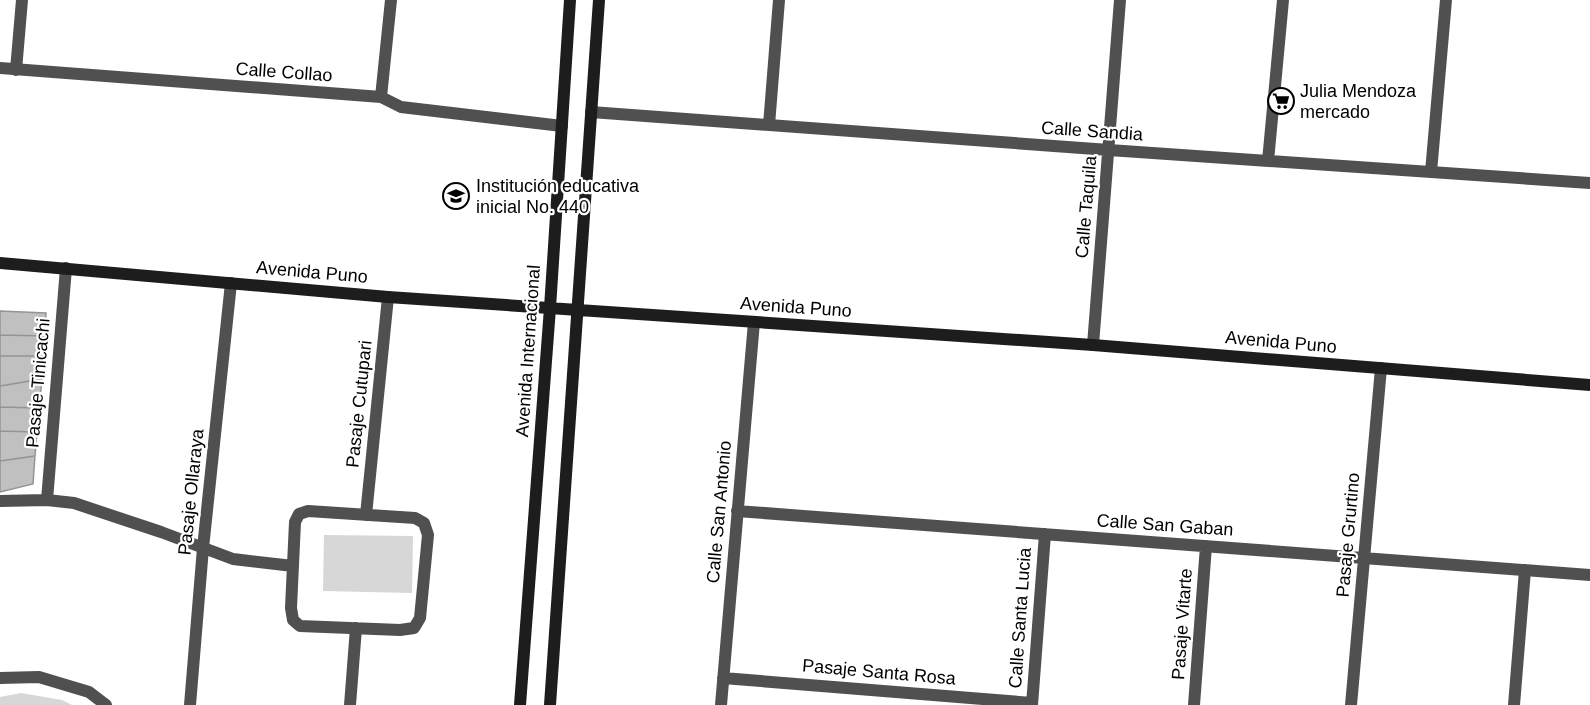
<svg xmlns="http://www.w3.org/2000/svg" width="1590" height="705" viewBox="0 0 1590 705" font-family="Helvetica,sans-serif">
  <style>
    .green { fill: #d7d7d7 }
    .building { fill: #c0c0c0; stroke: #949494; stroke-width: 1.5 }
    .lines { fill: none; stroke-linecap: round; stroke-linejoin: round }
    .street { stroke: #505050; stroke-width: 12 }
    .secondary { stroke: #1d1d1d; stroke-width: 12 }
    .labels { text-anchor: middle; stroke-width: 4.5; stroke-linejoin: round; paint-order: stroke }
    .street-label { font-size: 18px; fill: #000; stroke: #fff }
    .poi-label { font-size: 18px; fill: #000; stroke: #fff; text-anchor: start }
  </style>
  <rect width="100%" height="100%" fill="#fff"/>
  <path class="green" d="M324 535 413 536 412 593 323 591Z
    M21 693 62 700 72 705H0V697Z"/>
  <path class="building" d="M0 311 46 313 45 336 0 335Z
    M0 335 45 336 43 356H0Z
    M0 356H43L42 379 0 386Z
    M42 379 39 408 0 407V386Z
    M0 407 39 408 37 432 0 431Z
    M0 431 37 432 35 456 0 461Z
    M35 456 33 484 0 492V461Z"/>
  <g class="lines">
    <path class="street" d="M0 68 381 97 401 107 562 126
      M16 70 22 0
      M381 97 391 0
      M591 112 1109 150 1590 183
      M769 125 779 0
      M1268 161 1283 0
      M1431 172 1446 0
      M1093 345 1120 0
      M47 500 66 268
      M0 501 47 500 74 503 161 532 233 559 293 566
      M308 511 415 518 424 523 428 535 420 618 414 628 400 630 300 626 293 620 291 608 295 522 299 514Z
      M737 511 1590 575
      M366 515 388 297
      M0 678 39 677 89 692 106 705
      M723 678 1032 703
      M190 705 203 548 231 283
      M350 705 356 628
      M721 705 754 322
      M1032 705 1045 534
      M1194 705 1206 546
      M1351 705 1381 368
      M1514 705 1525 570"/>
    <path class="secondary" d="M0 263 388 297 1093 345 1590 385
      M520 705 550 308 570 0
      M550 705 599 0"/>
  </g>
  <defs>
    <symbol id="supermarket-ring" viewBox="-11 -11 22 22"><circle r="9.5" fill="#fff" stroke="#000" stroke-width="1.5"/><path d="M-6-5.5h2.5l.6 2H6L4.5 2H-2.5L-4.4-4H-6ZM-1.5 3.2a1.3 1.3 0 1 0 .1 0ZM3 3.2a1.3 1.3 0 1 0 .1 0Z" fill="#000"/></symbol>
    <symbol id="school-ring" viewBox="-11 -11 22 22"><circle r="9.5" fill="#fff" stroke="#000" stroke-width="1.5"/><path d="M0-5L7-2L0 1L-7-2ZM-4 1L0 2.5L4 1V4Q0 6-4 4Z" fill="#000"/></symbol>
  </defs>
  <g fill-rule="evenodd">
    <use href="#supermarket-ring" x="1266" y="86" width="30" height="30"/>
    <use href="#school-ring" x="441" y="181" width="30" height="30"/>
  </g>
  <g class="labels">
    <g class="street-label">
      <text transform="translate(284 72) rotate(4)" y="6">Calle Collao</text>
      <text transform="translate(1092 131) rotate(4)" y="6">Calle Sandia</text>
      <text transform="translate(1086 207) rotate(-85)" y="6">Calle Taquila</text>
      <text transform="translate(312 272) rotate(5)" y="6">Avenida Puno</text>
      <text transform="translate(796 307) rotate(4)" y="6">Avenida Puno</text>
      <text transform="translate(1281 342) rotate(5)" y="6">Avenida Puno</text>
      <text transform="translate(528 351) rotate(-86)" y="6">Avenida Internacional</text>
      <text transform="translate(38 383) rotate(-85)" y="6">Pasaje Tinicachi</text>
      <text transform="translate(359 404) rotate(-84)" y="6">Pasaje Cutupari</text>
      <text transform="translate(191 492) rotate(-84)" y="6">Pasaje Ollaraya</text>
      <text transform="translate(719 512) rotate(-85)" y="6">Calle San Antonio</text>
      <text transform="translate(1165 525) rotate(4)" y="6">Calle San Gaban</text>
      <text transform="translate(1348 535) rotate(-85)" y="6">Pasaje Grurtino</text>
      <text transform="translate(1020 618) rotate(-86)" y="6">Calle Santa Lucia</text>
      <text transform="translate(1182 624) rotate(-86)" y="6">Pasaje Vitarte</text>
      <text transform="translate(879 672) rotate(5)" y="6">Pasaje Santa Rosa</text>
    </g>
    <g class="poi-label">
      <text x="1300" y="97">Julia Mendoza<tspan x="1300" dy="21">mercado</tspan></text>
      <text x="476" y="192">Institución educativa<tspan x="476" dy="21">inicial No. 440</tspan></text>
    </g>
  </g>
</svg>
